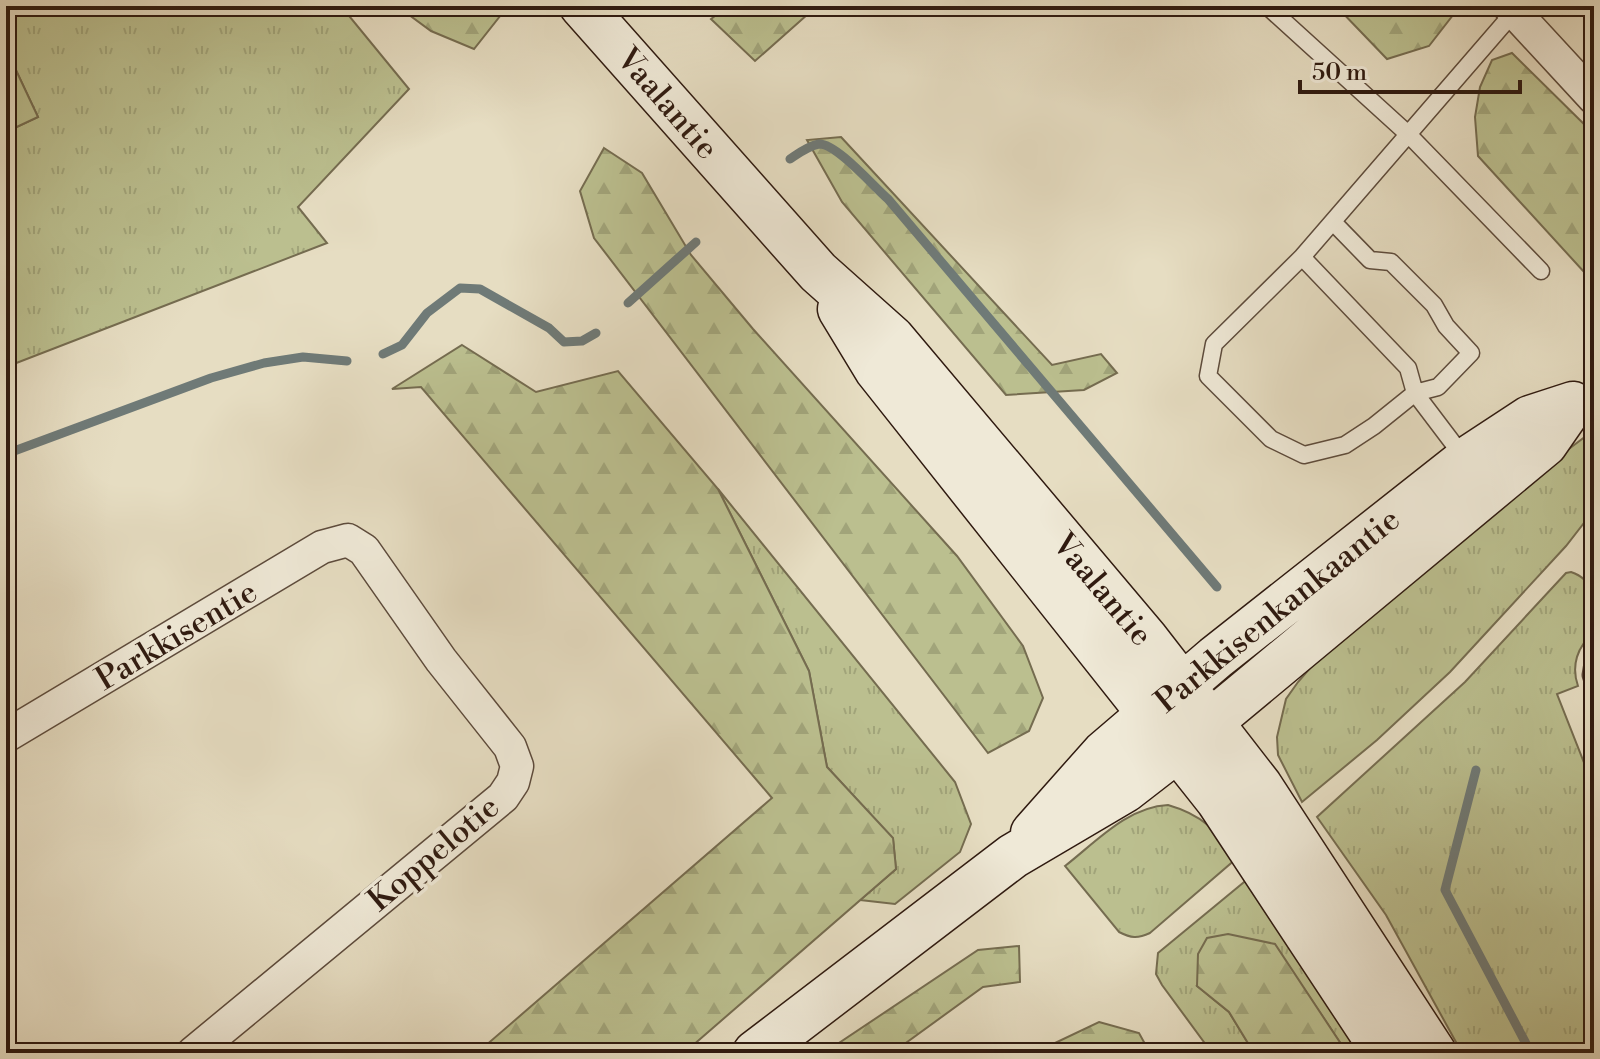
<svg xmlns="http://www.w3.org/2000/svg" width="1600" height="1059" viewBox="0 0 1600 1059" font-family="'Libre Bodoni',serif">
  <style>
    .grass { fill: url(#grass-tufts); stroke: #756c50; stroke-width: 2 }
    .forest { fill: url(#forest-firs); stroke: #756c50; stroke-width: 2 }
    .park { fill: #bbbf8f; stroke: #756c50; stroke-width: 2 }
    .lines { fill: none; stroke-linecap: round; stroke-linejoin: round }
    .stream { stroke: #6f7a77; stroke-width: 9 }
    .lane-casing { stroke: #5d4b3c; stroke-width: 19 }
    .street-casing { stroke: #5d4b3c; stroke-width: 35 }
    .secondary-casing { stroke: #2f1a10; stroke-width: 47 }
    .lane { stroke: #efe9d7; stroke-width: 16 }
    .street { stroke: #efe9d7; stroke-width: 32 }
    .secondary { stroke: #efe9d7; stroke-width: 44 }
    .labels { text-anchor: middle; stroke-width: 7; stroke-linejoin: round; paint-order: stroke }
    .street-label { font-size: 32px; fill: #2f1a10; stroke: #efe9d7 }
  </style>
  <defs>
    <pattern id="grass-tufts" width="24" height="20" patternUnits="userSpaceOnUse" patternTransform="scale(2)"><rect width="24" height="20" fill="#bbbf8f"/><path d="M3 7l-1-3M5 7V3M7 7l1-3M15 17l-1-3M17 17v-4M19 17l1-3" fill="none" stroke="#a1a47a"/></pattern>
    <pattern id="forest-firs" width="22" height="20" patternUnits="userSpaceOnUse" patternTransform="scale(2)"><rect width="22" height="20" fill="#bbbf8f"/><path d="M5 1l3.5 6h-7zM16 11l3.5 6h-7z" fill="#a1a47a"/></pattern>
  </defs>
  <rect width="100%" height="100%" fill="#e6ddc2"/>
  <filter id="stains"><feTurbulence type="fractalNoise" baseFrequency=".0025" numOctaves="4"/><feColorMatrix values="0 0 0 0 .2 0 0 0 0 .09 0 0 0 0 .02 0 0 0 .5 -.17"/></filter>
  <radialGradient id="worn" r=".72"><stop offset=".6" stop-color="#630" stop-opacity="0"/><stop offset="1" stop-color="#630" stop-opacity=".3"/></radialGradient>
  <path class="grass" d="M6 6H341L409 89 298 207 327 243 6 367V132L38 117 6 49Z
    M1594 430V510L1566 546 1450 672 1377 740 1302 802 1278 755 1277 737 1286 699 1298 682 1324 652 1492 507Z
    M718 489 955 782 971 824 960 852 895 904 860 900 896 869 893 839 827 767 809 671Z
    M1571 572C1599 581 1594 609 1594 633 1577 646 1571 666 1578 686L1557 694 1594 788V1053H1462L1386 915 1317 817 1465 682 1566 573Z
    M1168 805C1203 815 1215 830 1237 858L1150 933C1137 939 1131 938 1119 932L1065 866C1096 842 1127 807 1168 805Z
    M1249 878 1366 1053H1347L1274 944 1197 986 1229 1012 1254 1053H1212L1162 985 1156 974 1158 953Z"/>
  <path class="forest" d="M397 6H503L504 11 474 49 431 31Z
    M728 6H817L755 61 711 19Z
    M1336 6H1451L1453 15 1429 46 1387 59Z
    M1512 53 1594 134V269L1585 273 1478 156 1475 117 1480 87 1492 60Z
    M841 137 1052 365 1101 354 1117 373 1084 390 1006 395 842 202 807 140Z
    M604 148 642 173 691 255 753 329 957 556 1023 646 1043 698 1029 731 988 753 594 238 580 191Z
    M462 345 536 392 618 371 718 489 809 671 827 767 893 838 896 869 684 1053H477L772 798 421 387 392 389Z
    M1228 934 1275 944 1347 1053H1254L1229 1012 1197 986 1198 954 1207 938Z
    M1019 946 1020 982 983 987 892 1053H824L978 950Z
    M1099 1022 1139 1033 1150 1053H1034Z"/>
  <path class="park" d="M6 49 38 117 6 132Z"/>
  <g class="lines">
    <path class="stream" d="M790 159C799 153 808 146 819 144 836 143 874 187 888 199L1217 587
      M628 303 696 242
      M383 354 402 345 427 313 460 288 480 289 549 328 564 342 582 341 596 333
      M6 454 211 378 264 363 303 357 347 361
      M1476 770 1445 890 1531 1053"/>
    <defs>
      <path id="lane" d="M1267 6 1409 135 1541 271
        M1302 257 1214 344 1208 376 1271 439 1304 455 1345 445 1374 426 1415 393 1438 387 1471 353 1446 326 1434 305 1391 262 1370 260 1333 222
        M1465 459 1415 393 1408 368 1302 257 1514 12
        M1594 657 1591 675 1594 684"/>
      <path id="street" d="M1509 6 1594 98
        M6 736 322 547 348 540 364 550 441 660 510 747 517 766 513 782 503 797 193 1053"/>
      <path id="secondary" d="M582 6 818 272 892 338 1146 639 1260 786 1434 1053
        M840 309 877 370 1218 800 1385 1053
        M1033 833 1104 753 1215 658 1466 460 1530 418 1573 404
        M755 1053 1013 856 1125 790 1178 749 1545 444 1572 405"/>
    </defs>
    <use href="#lane" class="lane-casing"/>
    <use href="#street" class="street-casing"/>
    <use href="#secondary" class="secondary-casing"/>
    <use href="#lane" class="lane"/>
    <use href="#street" class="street"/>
    <use href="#secondary" class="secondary"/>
  </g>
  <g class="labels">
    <g class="street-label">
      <text transform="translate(668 103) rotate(49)" y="11">Vaalantie</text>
      <text transform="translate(1103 589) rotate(50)" y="11">Vaalantie</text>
      <text transform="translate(1277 610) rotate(-39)" y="11">Parkkisenkankaantie</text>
      <text transform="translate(176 635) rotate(-31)" y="11">Parkkisentie</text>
      <text transform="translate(433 853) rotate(-40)" y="11">Koppelotie</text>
    </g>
  </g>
  <rect width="1600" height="1059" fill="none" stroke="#e6ddc2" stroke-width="32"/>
  <rect x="8" y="8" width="1584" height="1043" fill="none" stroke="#2f1a10" stroke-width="4"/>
  <rect x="16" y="16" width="1568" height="1027" fill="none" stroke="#2f1a10" stroke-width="2"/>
  <path d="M1300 80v12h220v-12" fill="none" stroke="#2f1a10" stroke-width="4"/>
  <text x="1312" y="80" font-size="24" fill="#2f1a10" stroke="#efe9d7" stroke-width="6" paint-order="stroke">50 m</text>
  <rect width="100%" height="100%" filter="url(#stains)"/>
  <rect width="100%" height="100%" fill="url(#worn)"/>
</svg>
